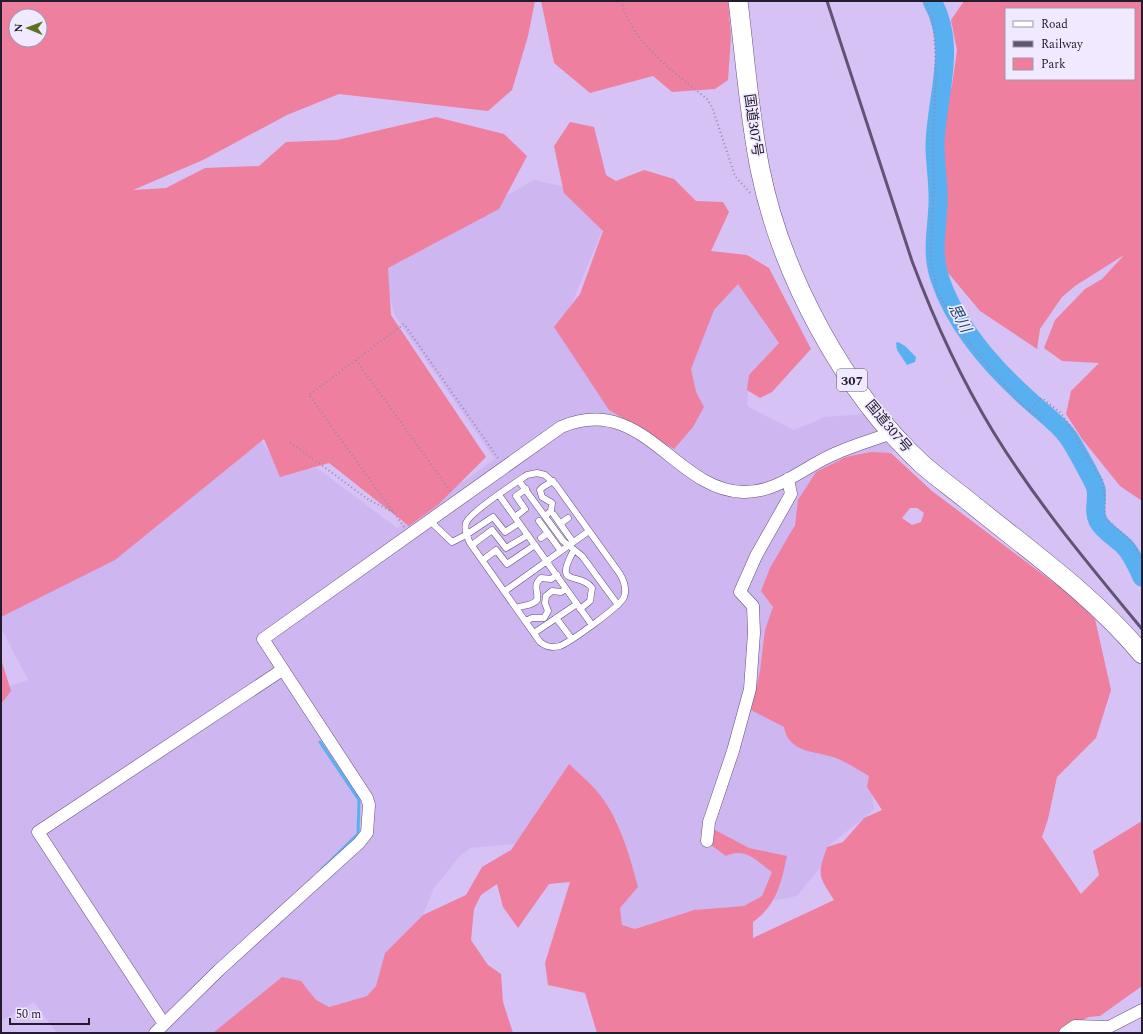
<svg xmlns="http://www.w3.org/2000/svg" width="1143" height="1034" viewBox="0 0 1143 1034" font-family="Spectral,'Noto Sans JP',serif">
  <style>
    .built { fill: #ceb6f1 }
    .green { fill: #ef7f9f; fill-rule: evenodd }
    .water { fill: #59b0f0 }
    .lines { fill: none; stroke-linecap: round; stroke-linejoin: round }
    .stream { stroke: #59b0f0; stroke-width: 3 }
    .river { stroke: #59b0f0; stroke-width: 19 }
    .service-casing { stroke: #634f7d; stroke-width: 7 }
    .minor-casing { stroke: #634f7d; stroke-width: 13 }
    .trunk-casing { stroke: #634f7d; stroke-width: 20 }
    .path { stroke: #9887b0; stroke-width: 2; stroke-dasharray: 1 3; stroke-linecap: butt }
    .service { stroke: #fff; stroke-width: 6 }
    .minor { stroke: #fff; stroke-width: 12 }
    .trunk { stroke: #fff; stroke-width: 19 }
    .rail { stroke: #605472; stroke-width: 3 }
    .labels { text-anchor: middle; stroke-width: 3.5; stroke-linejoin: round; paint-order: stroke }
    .shield { fill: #f1e9ff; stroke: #61596d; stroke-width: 1 }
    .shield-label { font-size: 13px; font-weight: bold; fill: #231b2e }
    .street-label { font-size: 14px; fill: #231b2e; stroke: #f1e9ff }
    .water-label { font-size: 15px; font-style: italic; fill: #194768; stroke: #f1e9ff }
  </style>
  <rect width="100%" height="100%" fill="#d7c2f6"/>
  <path class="built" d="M534 180 561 186 604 226 563 325 682 364 708 304 737 278 782 342 749 381 747 406 794 430 825 417 864 414 894 451 822 474 806 494 769 587 774 620 870 771 874 810 827 847 819 869 797 896 744 906 694 910 635 929 622 925 620 908 638 887 617 821 569 764 516 844 470 848 459 857 434 888 423 915 385 953 376 986 367 996 329 1007 316 1000 301 981 224 1033H57L34 1002 1 1021V693L6 687 28 680 1 628V613L260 438 283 474 317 468 397 528 495 459 395 316 382 267Z"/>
  <path class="green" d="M1 1H535L528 36 512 90 488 111 339 94 287 115 203 160 133 190 166 188 205 168 259 166 286 142 337 140 436 117 504 134 527 156 499 209 388 268 391 315 486 457 438 505 409 526 329 463 280 477 264 439 115 560 1 617ZM16 16H40V40H16Z
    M541 1H728L731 36 728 80 715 89 672 92 653 76 590 93 554 63Z
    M964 1H1142V501L1120 486 1082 439 1066 414 1071 391 1099 363 1062 361 1044 348 1055 320 1085 289 1102 279 1124 255 1075 286 1062 297 1040 329 1037 349 980 311 944 268 940 240 943 187 938 141 952 85 957 50 951 20ZM1006 9H1134V79H1006Z
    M570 122 594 127 606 175 616 181 644 170 674 179 696 201 723 202 729 212 711 251 747 255 769 268 811 349 772 392 760 398 747 390 749 375 779 343 738 284 714 310 691 369 696 392 704 407 693 427 674 449 609 410 554 327 580 294 603 231 564 193 554 146Z
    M871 452 891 453 932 491 1065 591 1095 619 1111 690 1096 738 1057 777 1048 819 1042 837 1081 894 1099 875 1093 851 1142 821V986L1100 1016 1089 1017 1064 1028 1060 1033H597L585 993 548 985 545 963 570 882 549 884 518 928 503 907 497 884 481 895 474 909 471 940 488 965 501 974 503 1002 513 1033H213L282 977 301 981 316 1000 329 1007 367 996 376 986 385 953 423 915 466 895 482 867 511 850 569 764C578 773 588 781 596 790 619 817 629 853 638 887L620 908 622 925 635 929 694 910 744 906 762 896 772 872C756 861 746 847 726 856L708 843 715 830 749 848 787 856C781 883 777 905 753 922V938L834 900C818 875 817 875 827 847L843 842 864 818 882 810 867 787 869 776C858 770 847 762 836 758 816 751 788 753 784 727L751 710 760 671 765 630 773 607 761 591 770 568 795 525 798 500 816 472 846 457ZM910 508H917L924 513 921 522 912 525 902 518Z
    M1 659 11 691 1 704Z"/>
  <path class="water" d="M898 342 905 346 916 357 915 362 907 365 897 350 896 343Z"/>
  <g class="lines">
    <path class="stream" d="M320 742 359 800 358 834 322 869"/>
    <path class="river" d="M932 1C958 46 936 97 935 145 935 165 939 185 938 204 937 231 931 253 940 279 956 327 993 368 1030 401 1043 413 1058 423 1068 437 1072 442 1096 485 1096 489 1098 499 1093 511 1098 521 1103 531 1116 538 1124 546 1132 554 1137 566 1142 577"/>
    <defs>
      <path id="service" d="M537 473 545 475 556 485 620 574C624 581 627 589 624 597 621 606 570 642 560 646 553 648 546 647 540 642L470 543C467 537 464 530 466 523 470 512 515 483 527 475Z
        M519 481 563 541 582 556 618 605
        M499 495 592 625
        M554 515 573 542
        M545 516 551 511 552 503 542 497 540 490 543 487 553 481
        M515 517 525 509 516 496 526 489
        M429 520 452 542 466 535 493 517 505 532 519 523
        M539 521 561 551
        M560 524 568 518
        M541 538 548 533
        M472 545 492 530 506 548 528 535
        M574 550C552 589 580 571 592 588L590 601 580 609
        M483 560 496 550 507 564 535 545
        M505 591 589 531
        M517 608C524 604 531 607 537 600 539 591 532 586 541 578L551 579 557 575
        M556 618 572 639
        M526 621 532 618H544L548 611 545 603 546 596 552 591 561 592 566 589
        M534 633 577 604"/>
      <path id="minor" d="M707 841 709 822 733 751 750 689 754 633 753 606 740 592 756 556 791 494 788 479
        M164 1024 38 832 282 670
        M155 1033 219 970 359 843 367 833 369 805 367 798 263 639 561 427C643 392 674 490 743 492 777 493 803 468 832 455 851 446 872 440 892 433
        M1065 1033 1075 1026 1109 1027 1142 1010"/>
      <path id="trunk" d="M738 1C745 57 749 114 760 169 781 274 844 392 923 465 937 477 952 488 967 500 1027 549 1092 594 1142 654"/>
    </defs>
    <use href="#service" class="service-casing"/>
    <use href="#minor" class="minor-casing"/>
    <use href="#trunk" class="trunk-casing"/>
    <path class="path" d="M622 1C628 40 677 74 707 99L712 107 735 176 751 194
      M926 1 934 29 936 75 933 140 934 190 931 243V260L937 292 967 341 1021 404C1029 411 1036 413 1042 421
      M356 360 451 492
      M1029 410 1042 398 1060 412 1071 427 1083 451 1102 479 1104 489 1105 518 1131 541 1142 559
      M290 442 369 500 393 512
      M404 527 309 395 404 324 498 458"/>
    <use href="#service" class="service"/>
    <use href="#minor" class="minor"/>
    <use href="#trunk" class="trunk"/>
    <path class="rail" d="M827 1 912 261C934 320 961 379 994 433 1037 503 1090 566 1142 629"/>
  </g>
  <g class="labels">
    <rect class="shield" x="837" y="369" width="30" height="22" rx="3"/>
    <g class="shield-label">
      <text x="852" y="385">307</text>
    </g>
    <g class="street-label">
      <text transform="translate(754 125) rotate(82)" y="5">国道307号</text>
      <text transform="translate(889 426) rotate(50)" y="5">国道307号</text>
    </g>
    <g class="water-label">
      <text transform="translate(960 318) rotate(62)" y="5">思川</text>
    </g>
  </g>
  <rect width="1143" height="1034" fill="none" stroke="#231b2e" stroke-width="4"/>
  <rect x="1005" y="8" width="130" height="72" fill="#f1e9ff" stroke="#9f97ab"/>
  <rect x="1013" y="21" width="20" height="6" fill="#ffffff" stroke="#9f97ab"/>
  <text x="1041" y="28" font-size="12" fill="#231b2e">Road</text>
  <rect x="1013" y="41" width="20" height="6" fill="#605472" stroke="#9f97ab"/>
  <text x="1041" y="48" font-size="12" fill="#231b2e">Railway</text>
  <rect x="1013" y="58" width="20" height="12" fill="#ef7f9f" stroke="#9f97ab"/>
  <text x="1041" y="68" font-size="12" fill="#231b2e">Park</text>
  <g transform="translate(28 28) rotate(271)"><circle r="19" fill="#f1e9ff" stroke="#9f97ab"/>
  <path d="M0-3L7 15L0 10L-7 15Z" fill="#5c7222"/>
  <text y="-6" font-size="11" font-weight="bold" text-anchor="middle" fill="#231b2e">N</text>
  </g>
  <path d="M10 1018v6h79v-6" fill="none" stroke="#231b2e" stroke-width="2"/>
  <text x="16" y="1018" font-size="12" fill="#231b2e" stroke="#f1e9ff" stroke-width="3" paint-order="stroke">50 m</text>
</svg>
